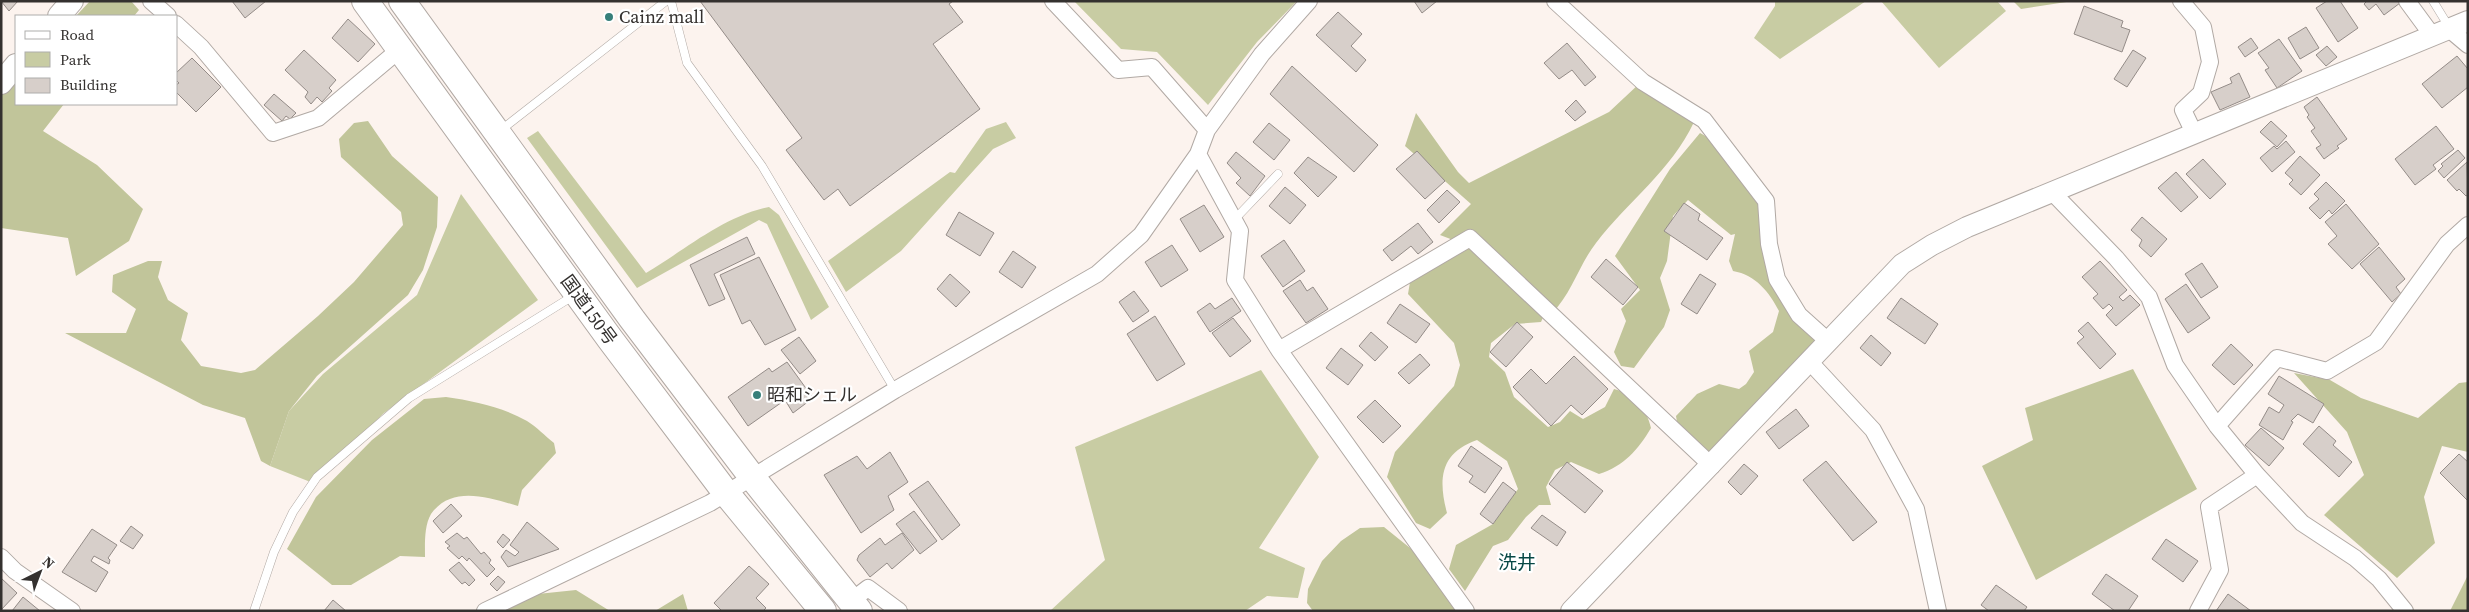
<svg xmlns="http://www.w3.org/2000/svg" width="2469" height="612" viewBox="0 0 2469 612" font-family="'Source Serif 4','Noto Sans JP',serif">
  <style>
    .green { fill: #c8cca3 }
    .forest { fill: #c1c59a }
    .building { fill: #d7cfca; stroke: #948c88 }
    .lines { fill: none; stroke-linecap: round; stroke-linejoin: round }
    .service-casing { stroke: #b1a9a4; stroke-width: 9 }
    .minor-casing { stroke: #b1a9a4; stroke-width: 18 }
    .tertiary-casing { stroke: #b1a9a4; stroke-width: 22 }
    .secondary-casing { stroke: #b1a9a4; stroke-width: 24 }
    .trunk-casing { stroke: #b1a9a4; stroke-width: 28 }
    .service { stroke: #fff; stroke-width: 8 }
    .minor { stroke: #fff; stroke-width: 16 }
    .tertiary { stroke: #fff; stroke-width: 20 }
    .secondary { stroke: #fff; stroke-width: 22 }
    .trunk { stroke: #fff; stroke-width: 26 }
    .poi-dot { fill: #377f7a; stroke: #fff; stroke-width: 2 }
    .labels { text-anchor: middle; stroke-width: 4.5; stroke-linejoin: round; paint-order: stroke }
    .poi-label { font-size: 18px; fill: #34312f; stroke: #fff; text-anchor: start }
    .street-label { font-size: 18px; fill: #34312f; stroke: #fff }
    .neighbourhood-label { font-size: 19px; fill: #074845; stroke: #fff }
  </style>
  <rect width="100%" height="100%" fill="#fcf3ee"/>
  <path class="green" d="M1074 1H1297L1257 42 1208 105 1157 52 1121 49Z
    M1775 1H1866L1780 59 1754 38 1775 6Z
    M1881 1H1997L2006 11 1939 68Z
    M1006 122 1016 138 993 149 901 251 846 292 828 261 950 172 955 173 986 129Z
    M538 131 646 273C685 250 724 216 769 207L779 215 829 307 811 320 767 224 759 220 637 288 527 138Z
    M461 194 538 300 384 413 313 483 270 466 289 411 323 374 417 295Z
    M1261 370 1319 457 1259 548 1305 568 1298 598 1267 596 1245 611H1050L1105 560 1075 447Z"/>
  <path class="forest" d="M90 1H131L139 10 134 16H76Z
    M2013 1H2073L2021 9Z
    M16 78V104H64L43 131 97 165 143 209 129 241 76 276 68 238 1 228V94Z
    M1640 83 1694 122C1671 171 1628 201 1596 243 1578 266 1572 294 1551 314L1545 313 1541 322 1515 324 1491 343 1489 357 1505 372 1514 397 1548 427 1560 422 1570 411 1583 419 1605 407 1614 389C1633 393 1647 409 1651 428 1638 450 1624 466 1599 474L1571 462 1555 470 1546 487 1551 505H1539L1526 517 1508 540 1493 546 1465 591 1449 569 1456 545 1493 524 1518 489 1507 461 1477 440C1440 453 1438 479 1447 513L1430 529 1416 523 1387 477 1395 452 1454 386 1460 365 1454 343 1408 294 1410 282 1460 249 1474 248 1440 235 1471 204 1405 146 1416 113 1458 172 1469 183 1609 112Z
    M368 121 392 156 438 197 437 227 423 270 408 295 317 376 289 411 270 466 261 461 245 418 203 405 65 333H126L136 309 112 292 113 275 148 261H162L158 277 168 300 188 313 181 340 201 366 241 373 255 370 318 316 354 282 403 225 401 212 341 157 339 139 354 123Z
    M1700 133 1709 138 1757 190 1777 279 1825 343 1716 465 1680 441 1676 416 1697 394 1719 384 1739 389 1746 384 1754 372 1749 351 1773 332 1779 311C1769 292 1756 275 1733 271L1729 261 1735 234 1731 235 1688 200 1673 216 1667 261 1660 278 1670 310 1664 327 1634 368 1621 366 1614 352 1626 321 1621 309 1640 290 1615 256 1670 169Z
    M2133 369 2197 489 2036 580 1982 466 2033 440 2025 408Z
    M2294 373 2330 380 2361 398 2418 418 2459 383 2468 382V452L2442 446 2424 497 2435 543 2397 578 2324 515 2364 475 2347 432Z
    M446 397C474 401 502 407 527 421 537 427 545 436 554 443L556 453 522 490 518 506C490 498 452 484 431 514 424 526 425 544 425 557L400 556 351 585H332L287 549 316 497 372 440 424 399Z
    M1384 527 1420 556 1456 611H1313L1307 603 1308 589 1322 561 1341 541 1360 528Z
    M2468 575V611H2450Z
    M576 590 610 611H497L528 595Z
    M683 594 688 611H655Z"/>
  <path class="building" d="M1 1H18L9 11Z
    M232 1H266L245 18Z
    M700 1H953L949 4 963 22 933 44 980 109 850 206 838 189 824 200 786 150 802 138Z
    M1414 1H1437L1422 13Z
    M2327 1H2340L2358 28 2338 42 2316 8Z
    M2367 1H2398L2400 3 2384 15 2376 4 2369 10 2364 4Z
    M2084 6 2123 21 2121 27 2130 30 2122 52 2074 34Z
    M1338 12 1362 34 1351 46 1366 60 1356 72 1316 35Z
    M348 19 375 44 358 62 332 38Z
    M2306 27 2319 48 2300 59 2288 38Z
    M2251 38 2258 48 2245 57 2238 47Z
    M2279 39 2302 71 2277 88 2265 70 2269 68 2258 53Z
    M1567 43 1596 77 1585 86 1572 70 1559 79 1544 63Z
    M2327 46 2337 57 2326 66 2316 55Z
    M304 50 336 80 329 88 332 91 322 102 317 97 311 104 305 97 308 92 285 70Z
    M2133 50 2146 58 2127 87 2114 79Z
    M2457 56 2468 69V87L2442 108 2422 84Z
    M192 58 221 87 196 112 176 92V85L179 83 176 80V73Z
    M1292 66 1378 145 1354 172 1270 94Z
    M2239 73 2250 97 2220 110 2211 92 2232 83 2230 78Z
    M274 94 296 113 290 119 286 116 282 121 264 105Z
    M2317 97 2347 139 2337 146 2339 148 2324 159 2316 148 2321 145 2311 131 2315 128 2307 117 2309 115 2304 107Z
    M1576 100 1586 112 1575 121 1565 111Z
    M2271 121 2287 136 2277 147 2260 132Z
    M1269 123 1290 140 1274 160 1253 142Z
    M2436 126 2454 149 2433 165 2436 169 2415 185 2395 159Z
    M2286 141 2295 152 2272 172 2260 158 2274 146 2277 149Z
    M2458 150 2465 158 2444 178 2438 171 2443 166 2441 164Z
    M1417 151 1445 181 1425 199 1396 169Z
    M1236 152 1265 176 1250 196 1236 183 1241 178 1227 163Z
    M2300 156 2320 175 2301 195 2289 184 2293 180 2285 173Z
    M1308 157 1337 177 1318 197 1294 173Z
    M2203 159 2226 184 2210 199 2186 174Z
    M2467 162 2468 195 2466 196 2459 189 2457 191 2447 180Z
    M2176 172 2198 197 2181 212 2158 188Z
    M2326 182 2345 201 2332 214 2329 210 2320 219 2309 208 2319 199 2314 194Z
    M1285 187 1306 205 1290 224 1269 206Z
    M1447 190 1460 202 1439 223 1427 210Z
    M1684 203 1700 214 1698 220 1723 238 1707 260 1664 231Z
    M2346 204 2379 244 2352 269 2328 244 2337 236 2325 222Z
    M1204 205 1224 237 1200 252 1180 219Z
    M959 212 994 233 980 256 946 235Z
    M2142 217 2167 239 2151 257 2139 246 2142 240 2131 230Z
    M1418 223 1433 242 1418 254 1411 246 1392 261 1383 250Z
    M747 237 755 254 714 274 725 299 709 306 690 265Z
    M1284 240 1305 271 1283 287 1261 256Z
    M1172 245 1188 270 1161 287 1145 262Z
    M2379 247 2405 279 2396 287 2401 294 2392 302 2360 264Z
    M1013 251 1036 267 1022 288 999 272Z
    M759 257 796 330 765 345 750 320 742 324 720 275Z
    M1606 259 1638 287 1623 305 1591 277Z
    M2100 261 2127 290 2119 297 2123 301 2130 295 2140 305 2116 326 2106 315 2113 308 2109 304 2103 309 2093 298 2098 294 2082 277Z
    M2202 263 2218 287 2201 298 2185 274Z
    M950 274 970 292 956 307 937 289Z
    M1700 274 1716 284 1697 314 1681 304Z
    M1300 280 1307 291 1313 287 1328 309 1306 323 1283 291Z
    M2186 284 2210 318 2188 333 2165 299Z
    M1134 291 1149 311 1133 322 1119 302Z
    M1232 298 1241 311 1210 332 1197 312 1210 303 1215 309Z
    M1901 298 1938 324 1925 344 1887 318Z
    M1400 304 1430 324 1416 343 1387 323Z
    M1155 316 1185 364 1157 381 1127 334Z
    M1233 318 1251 341 1230 357 1212 333Z
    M1517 322 1533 337 1506 367 1490 352Z
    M2088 322 2116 354 2100 369 2077 343 2084 337 2078 331Z
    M1371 332 1388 347 1375 361 1359 346Z
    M1871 335 1891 353 1881 366 1860 348Z
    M799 337 816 361 800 374 781 350Z
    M2231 344 2253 365 2234 385 2212 365Z
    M1341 348 1363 365 1348 385 1326 368Z
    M1420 354 1430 365 1409 384 1398 373Z
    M1574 356 1608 389 1582 415 1571 405 1551 426 1513 387 1531 369 1546 384Z
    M787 362 813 398 793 413 785 400 748 426 728 397 769 368 772 372Z
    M2279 376 2324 404 2313 423 2298 414 2291 421 2293 422 2283 440 2259 425 2269 407 2279 413 2284 405 2268 394Z
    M1375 400 1401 426 1383 443 1357 417Z
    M1796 409 1809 426 1779 449 1766 432Z
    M2319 426 2336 441 2333 445 2352 462 2339 477 2303 444Z
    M2261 428 2284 448 2269 466 2245 445Z
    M1471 446 1502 468 1485 493 1469 482 1473 476 1458 466Z
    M890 452 908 482 888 496 894 510 861 533 824 475 857 456 867 469Z
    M2459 454 2468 462V501L2440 473Z
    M1826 461 1877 522 1853 541 1803 480Z
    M1567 462 1603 491 1585 513 1549 484Z
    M1744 464 1758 476 1741 495 1728 482Z
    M928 481 960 525 942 540 909 494Z
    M1503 482 1516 492 1493 524 1480 514Z
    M451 504 462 516 443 533 433 521Z
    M914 511 937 541 920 554 896 524Z
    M1542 515 1566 532 1557 546 1531 528Z
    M527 522 559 549 508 567 501 557 506 550 515 556 519 552 510 545Z
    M131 526 143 535 133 549 120 541Z
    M92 529 117 545 108 558 110 560 109 564 94 556 91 561 108 572 96 592 62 572Z
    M457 533 464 539 467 537 481 554 484 552 491 560 489 563 495 569 487 577 469 558 467 561 462 556 459 559 447 548 450 546 445 542Z
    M902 533 914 550 892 569 887 563 870 577 857 560 859 555 880 538 885 545Z
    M503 534 510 540 503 548 497 542Z
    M2166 539 2198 561 2183 582 2152 559Z
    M459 562 475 580 469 586 465 582 462 584 449 570Z
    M749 566 769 584 756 598 766 608 763 611H722L714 603Z
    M2106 574 2138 596 2128 611H2115L2092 594Z
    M498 576 505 582 497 591 490 584Z
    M1 578 17 593 1 610Z
    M1996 585 2027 607 2024 611H1989L1981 605Z
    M2228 594 2251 611H2216Z
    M23 597 40 611H12Z
    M333 600 346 611H324Z"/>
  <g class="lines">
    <defs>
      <path id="service" d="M671 1 687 63 762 166 895 390
        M2433 1 2449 27
        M501 130 666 1
        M1234 220 1278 174
        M254 611 274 552 293 512 317 477 409 398 573 296"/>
      <path id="minor" d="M151 1 168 16
        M1053 1 1118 70 1152 67 1207 130
        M1555 1 1643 82 1704 120 1766 201 1769 244 1777 279 1799 315 1828 341
        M2181 1 2203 27 2210 62 2201 93 2183 110 2194 133
        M2407 1 2432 35
        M176 24 201 47 273 133 318 118 399 50
        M2449 29 2468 45
        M1198 154 1240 231 1235 280 1279 350 1466 611
        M2053 193 2116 258 2149 297 2175 365 2217 426 2257 475 2302 523 2355 558 2379 579 2405 611
        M1279 350 1470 238 1712 466
        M1809 361 1873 430 1916 509 1938 611
        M2217 426 2277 358 2327 371 2376 342 2447 244 2468 225
        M1 557 15 571 72 611
        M851 601 868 588 899 611
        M485 611 710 503 895 390 1097 274 1141 235 1198 154 1207 130 1262 54 1309 1
        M2198 611 2220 570 2209 507 2257 475"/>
      <path id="tertiary" d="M1571 611 1902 264 1932 245 1967 227 2468 21"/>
      <path id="secondary" d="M59 16 72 1
        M1 83 16 65"/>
      <path id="trunk" d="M365 1 610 339 726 493 823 611
        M402 1 632 319 752 477 859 611"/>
    </defs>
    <use href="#service" class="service-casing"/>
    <use href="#minor" class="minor-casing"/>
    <use href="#tertiary" class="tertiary-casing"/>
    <use href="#secondary" class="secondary-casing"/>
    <use href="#trunk" class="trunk-casing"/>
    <use href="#service" class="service"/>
    <use href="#minor" class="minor"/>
    <use href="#tertiary" class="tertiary"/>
    <use href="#secondary" class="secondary"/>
    <use href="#trunk" class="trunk"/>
  </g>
  <g class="poi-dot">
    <circle cx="609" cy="17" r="5"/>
    <circle cx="757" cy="395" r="5"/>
  </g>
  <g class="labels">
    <g class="poi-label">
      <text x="619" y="23">Cainz mall</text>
      <text x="767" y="401">昭和シェル</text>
    </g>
    <g class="street-label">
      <text transform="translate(589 310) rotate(54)" y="6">国道150号</text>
    </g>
    <g class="neighbourhood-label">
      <text x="1517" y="569">洗井</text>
    </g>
  </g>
  <rect width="2469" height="612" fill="none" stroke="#34312f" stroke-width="5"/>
  <rect x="15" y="15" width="162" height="90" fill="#ffffff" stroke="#aeadac"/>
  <rect x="25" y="31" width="25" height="8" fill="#ffffff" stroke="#aeadac"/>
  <text x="60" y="40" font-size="15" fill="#34312f">Road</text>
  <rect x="25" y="52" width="25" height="15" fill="#c8cca3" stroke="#aeadac"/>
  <text x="60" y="65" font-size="15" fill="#34312f">Park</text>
  <rect x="25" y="78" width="25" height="15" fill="#d7cfca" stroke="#aeadac"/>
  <text x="60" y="90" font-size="15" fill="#34312f">Building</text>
  <g transform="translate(40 572) rotate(42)" stroke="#ffffff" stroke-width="4" paint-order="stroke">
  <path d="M0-4L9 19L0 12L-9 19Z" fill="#34312f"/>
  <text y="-8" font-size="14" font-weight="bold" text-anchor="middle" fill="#34312f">N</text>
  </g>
</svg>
